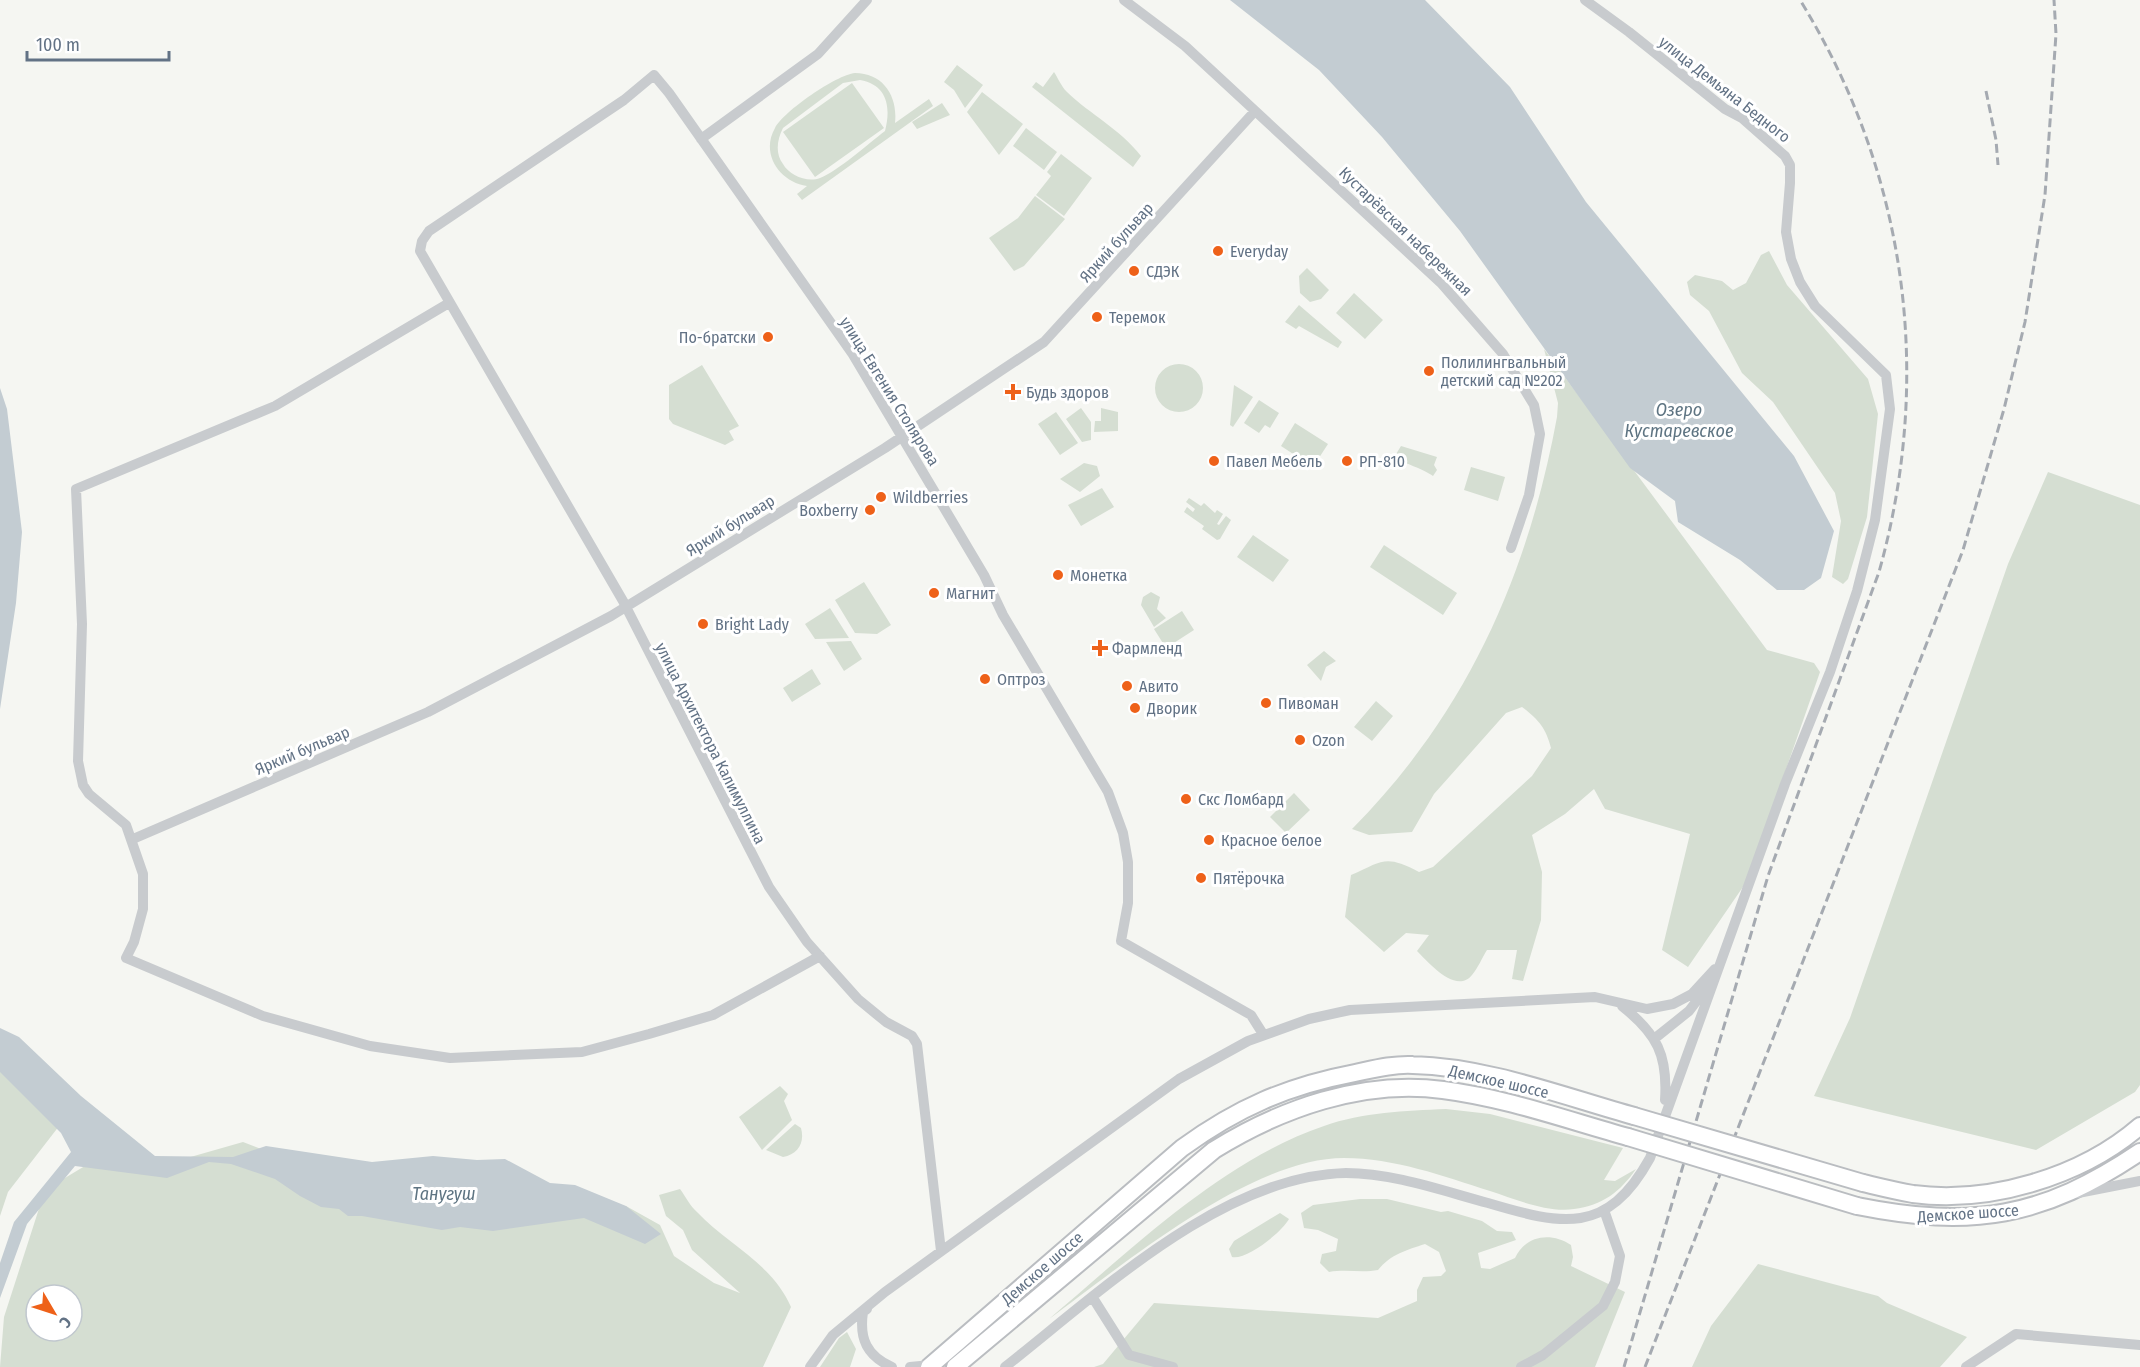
<svg xmlns="http://www.w3.org/2000/svg" width="2140" height="1367" viewBox="0 0 2140 1367" font-family="'Fira Sans Condensed',sans-serif">
  <style>
    .green { fill: #d5ded2; fill-rule: evenodd }
    .water { fill: #c3ccd2 }
    .lines { fill: none; stroke-linecap: round; stroke-linejoin: round }
    .primary-casing { stroke: #babdc1; stroke-width: 20 }
    .minor { stroke: #c8cbce; stroke-width: 10 }
    .primary { stroke: #fff; stroke-width: 16 }
    .rail { stroke: #a5aab1; stroke-width: 3; stroke-dasharray: 9 4.5; stroke-linecap: butt }
    .primary-bridge-casing { stroke: #babdc1; stroke-width: 20; stroke-linecap: butt }
    .primary-bridge { stroke: #fff; stroke-width: 16 }
    .poi-dot { fill: #ee6119; stroke: #fff; stroke-width: 2 }
    .labels { text-anchor: middle; stroke-width: 6; stroke-linejoin: round; paint-order: stroke }
    .street-label { font-size: 16px; fill: #627285; stroke: #fff }
    .poi-label { font-size: 16px; fill: #627285; stroke: #fff; text-anchor: start }
    .water-label { font-size: 18px; font-style: italic; fill: #5e7482; stroke: #fff }
  </style>
  <rect width="100%" height="100%" fill="#f5f6f2"/>
  <path class="green" d="M957 65 983 85 965 108 954 90 944 82Z
    M1054 72C1058 78 1061 86 1067 92 1091 115 1120 129 1141 156L1133 167 1032 87 1036 82 1043 87Z
    M855 73C883 73 898 96 895 123L929 99 933 106 802 200 797 194 807 186C780 182 760 154 775 128 784 111 836 75 855 73ZM860 80C888 85 891 108 885 131 868 144 838 171 820 178 807 183 789 175 783 164 775 153 777 140 783 128L843 83Z
    M852 83 884 128 815 177 783 132Z
    M982 92 1023 124 999 155 967 112Z
    M942 103 950 115 917 129 912 122Z
    M1026 128 1057 152 1044 170 1013 146Z
    M1061 154 1092 178 1064 216 1036 195 1051 176 1047 172Z
    M1035 196 1065 219 1024 266 1014 271 989 238 1018 218Z
    M1769 251 1787 285 1868 379 1878 414 1867 517 1848 579 1843 584 1832 577 1841 521 1835 493 1773 402 1742 373 1709 311 1690 295 1687 282 1695 275 1722 281 1733 290 1746 283 1761 255Z
    M1307 268 1329 290 1321 299 1310 302 1300 293 1299 276Z
    M1354 293 1383 320 1365 339 1336 313Z
    M1299 305 1342 342 1338 348 1299 326 1296 329 1285 322Z
    M1544 349 1767 650 1814 663 1820 672 1747 881 1688 967 1662 950 1690 834 1605 809 1594 789 1565 814 1532 835 1542 872 1541 920 1523 981 1512 979 1517 950H1487C1482 958 1478 968 1472 975 1456 995 1428 962 1417 951L1429 935 1406 933 1384 952 1345 917 1351 875C1383 861 1385 854 1419 872L1433 867 1532 776 1551 748C1546 728 1538 719 1522 707L1506 713 1434 794 1412 832 1369 835 1352 829C1467 713 1528 575 1557 417L1558 403Z
    M1155 388a24 24 0 1 1 48 0a24 24 0 1 1-48 0Z
    M702 365 739 426 729 431 734 440 725 445 673 424 669 419V385Z
    M1234 385 1253 397 1233 427 1230 425Z
    M1259 400 1279 413 1270 428 1265 425 1259 433 1244 423Z
    M1081 408 1091 422V440L1082 442 1066 419Z
    M1101 408 1118 412V431L1094 432 1095 421H1101Z
    M1056 412 1078 443 1060 455 1038 424Z
    M1295 423 1328 444 1313 467 1281 446Z
    M1401 446 1437 457 1434 465 1437 470 1433 476C1425 470 1404 462 1393 459Z
    M1084 463 1097 466 1100 476 1080 492 1060 479Z
    M1471 467 1505 477 1498 501 1464 490Z
    M2048 472 2140 505V1085L2135 1092 2036 1150 1814 1096 1850 1018 2008 564Z
    M1102 488 1114 507 1081 526 1068 505Z
    M1189 498 1201 506 1204 503 1215 513 1217 510 1223 514 1217 524 1219 525 1226 516 1231 520 1220 539 1217 540 1202 529 1204 526 1184 512 1187 507 1193 512 1195 509 1186 502Z
    M1253 535 1289 560 1273 582 1237 557Z
    M1384 545 1457 593 1443 615 1370 567Z
    M864 582 891 625 877 634 855 633 835 600Z
    M1151 592 1160 597 1157 609 1166 618 1154 627 1141 605 1143 597Z
    M830 608 849 638 815 639 805 624Z
    M1182 611 1194 630 1166 648 1154 629Z
    M851 641 862 659 844 671 826 642Z
    M1324 651 1336 661 1326 667 1321 681 1307 665Z
    M812 669 821 684 792 702 783 688Z
    M1376 701 1393 716 1372 741 1354 727Z
    M1294 793 1310 810 1286 833 1270 817Z
    M0 1059 63 1121 8 1192 0 1216Z
    M780 1086 788 1094 784 1101 792 1120 762 1150 739 1117Z
    M1446 1109 1490 1114 1623 1148 1604 1180 1615 1181 1636 1169C1621 1191 1602 1206 1574 1209 1547 1213 1515 1199 1490 1191 1443 1176 1394 1158 1344 1158 1250 1158 1123 1265 1049 1319 1131 1250 1221 1161 1324 1126 1363 1112 1405 1111 1446 1109Z
    M795 1124 801 1128C805 1143 798 1154 783 1157L766 1150Z
    M243 1142 356 1186 626 1206 660 1225 674 1256 714 1283 740 1293 692 1250 683 1230 666 1216 659 1195 680 1189C686 1197 690 1206 697 1212 729 1246 771 1262 791 1307L763 1367H0L4 1317 45 1190 118 1146 173 1162ZM36 1295H72V1331H36Z
    M1360 1199H1387L1441 1212 1448 1211 1482 1221 1497 1231 1512 1232 1516 1240 1478 1253 1481 1268 1490 1269 1515 1258C1526 1235 1551 1232 1571 1245L1573 1257 1571 1266 1625 1292 1595 1367H1094L1103 1364 1154 1303 1378 1318 1417 1301V1290L1423 1277 1441 1276 1446 1271 1439 1252 1425 1244C1407 1250 1391 1254 1378 1270 1362 1273 1346 1269 1329 1272L1320 1263 1322 1254 1336 1251 1338 1239 1318 1230 1304 1228 1301 1213 1313 1205Z
    M1280 1213 1289 1219C1282 1232 1247 1260 1232 1257L1229 1249 1234 1241Z
    M1758 1264 1878 1296 1887 1303 1967 1337 1940 1367H1692L1711 1326Z
    M847 1332 856 1349 850 1367H820L839 1338Z"/>
  <path class="water" d="M1230 0H1425L1510 87 1586 202 1794 456 1834 531 1821 578 1804 590H1777L1740 560 1678 522 1675 501 1630 468 1460 231 1382 137 1319 70Z
    M0 388 7 409 22 532 16 603 0 709Z
    M0 1028 19 1037 81 1096 155 1156 233 1157 266 1146 372 1162 433 1156 477 1160 505 1159 550 1183 575 1185 626 1206 661 1234 645 1244 584 1218 493 1231 460 1227 442 1230 362 1216H348L339 1209 321 1207 300 1196 275 1179 231 1164 209 1162 167 1178 75 1166 27 1224 0 1298V1263L14 1222 71 1152 61 1133 0 1072Z"/>
  <g class="lines">
    <defs>
      <path id="primary" d="M1863 1183C1880 1187 1896 1191 1913 1194 1989 1204 2081 1177 2140 1126
        M1857 1206C1972 1229 2042 1218 2140 1152
        M929 1367 1182 1148C1237 1108 1287 1086 1355 1073 1374 1069 1393 1064 1413 1065 1488 1067 1562 1096 1634 1116
        M955 1367 1214 1150C1280 1109 1363 1079 1443 1090 1506 1098 1567 1120 1628 1137"/>
    </defs>
    <use href="#primary" class="primary-casing"/>
    <path class="minor" d="M1124 0 1185 46 1441 283 1503 354 1534 405 1540 434 1529 495 1511 548
      M701 139 818 54 867 0
      M449 303 275 406 76 489 82 624 78 761 83 785 89 794 126 825 143 874V909L134 942 126 958 263 1016 370 1046 450 1058 582 1052 649 1034 713 1015 820 956
      M133 839 428 712 611 616 885 448 1044 342 1255 111
      M1622 1006C1657 1034 1668 1055 1665 1100
      M1654 1039 1689 1011 1708 986
      M2078 1193 2140 1181
      M941 1251 917 1044 912 1036 886 1022 858 999 807 942 769 887 623 601 420 251 422 241 429 231 624 100 654 75 669 93 852 353 984 575 1003 615 1108 792 1123 833 1128 862V903L1121 941 1251 1015 1263 1034
      M1093 1298 1129 1355 1173 1367
      M867 1309 863 1312C859 1339 867 1356 892 1367
      M810 1367 833 1335 885 1292 1179 1079 1248 1041 1309 1019 1350 1010 1595 997 1647 1009 1673 1004 1692 994 1715 969
      M910 1367 931 1365
      M1005 1367C1098 1294 1223 1175 1346 1173 1393 1173 1443 1191 1488 1203 1562 1225 1607 1236 1650 1158L1785 784 1830 672 1857 591 1875 520 1890 409 1886 375 1815 306 1800 282 1791 259 1786 232 1790 183V165L1785 156 1742 118 1725 109 1629 32 1585 0
      M1521 1367 1543 1355 1603 1306 1615 1282 1620 1256 1604 1210
      M1966 1367 2016 1334 2140 1345"/>
    <use href="#primary" class="primary"/>
    <path class="rail" d="M1986 91 1996 140 1998 165
      M1624 1367 1768 876 1879 572C1934 376 1907 173 1800 0
      M1645 1367 1963 550 2004 409 2025 322 2045 195 2056 34 2054 0"/>
    <defs>
      <path id="primary-bridge" d="M1634 1116 1863 1183
        M1628 1137 1857 1206"/>
    </defs>
    <use href="#primary-bridge" class="primary-bridge-casing"/>
    <use href="#primary-bridge" class="primary-bridge"/>
  </g>
  <g class="poi-dot">
    <circle cx="1218" cy="251" r="6"/>
    <circle cx="1134" cy="271" r="6"/>
    <circle cx="1097" cy="317" r="6"/>
    <circle cx="768" cy="337" r="6"/>
    <circle cx="1429" cy="371" r="6"/>
    <path d="M1010 383h6v6h6v6h-6v6h-6v-6h-6v-6h6z"/>
    <circle cx="1214" cy="461" r="6"/>
    <circle cx="1347" cy="461" r="6"/>
    <circle cx="881" cy="497" r="6"/>
    <circle cx="870" cy="510" r="6"/>
    <circle cx="1058" cy="575" r="6"/>
    <circle cx="934" cy="593" r="6"/>
    <circle cx="703" cy="624" r="6"/>
    <path d="M1097 639h6v6h6v6h-6v6h-6v-6h-6v-6h6z"/>
    <circle cx="985" cy="679" r="6"/>
    <circle cx="1127" cy="686" r="6"/>
    <circle cx="1266" cy="703" r="6"/>
    <circle cx="1135" cy="708" r="6"/>
    <circle cx="1300" cy="740" r="6"/>
    <circle cx="1186" cy="799" r="6"/>
    <circle cx="1209" cy="840" r="6"/>
    <circle cx="1201" cy="878" r="6"/>
  </g>
  <g class="labels">
    <g class="street-label">
      <text transform="translate(1725 89) rotate(38)" y="6">улица Демьяна Бедного</text>
      <text transform="translate(1406 231) rotate(44)" y="6">Кустарёвская набережная</text>
      <text transform="translate(1116 242) rotate(-48)" y="6">Яркий бульвар</text>
      <text transform="translate(890 391) rotate(58)" y="6">улица Евгения Столярова</text>
      <text transform="translate(730 525) rotate(-32)" y="6">Яркий бульвар</text>
      <text transform="translate(711 743) rotate(63)" y="6">улица Архитектора Калимуллина</text>
      <text transform="translate(302 750) rotate(-23)" y="6">Яркий бульвар</text>
      <text transform="translate(1499 1081) rotate(13)" y="6">Демское шоссе</text>
      <text transform="translate(1968 1213) rotate(-4)" y="6">Демское шоссе</text>
      <text transform="translate(1042 1268) rotate(-41)" y="6">Демское шоссе</text>
    </g>
    <g class="poi-label">
      <text x="1230" y="257">Everyday</text>
      <text x="1146" y="277">СДЭК</text>
      <text x="1109" y="323">Теремок</text>
      <text x="756" y="343" text-anchor="end">По-братски</text>
      <text x="1441" y="368">Полилингвальный<tspan x="1441" dy="18">детский сад №202</tspan></text>
      <text x="1026" y="398">Будь здоров</text>
      <text x="1226" y="467">Павел Мебель</text>
      <text x="1359" y="467">РП-810</text>
      <text x="893" y="503">Wildberries</text>
      <text x="858" y="516" text-anchor="end">Boxberry</text>
      <text x="1070" y="581">Монетка</text>
      <text x="946" y="599">Магнит</text>
      <text x="715" y="630">Bright Lady</text>
      <text x="1112" y="654">Фармленд</text>
      <text x="997" y="685">Оптроз</text>
      <text x="1139" y="692">Авито</text>
      <text x="1278" y="709">Пивоман</text>
      <text x="1147" y="714">Дворик</text>
      <text x="1312" y="746">Ozon</text>
      <text x="1198" y="805">Скс Ломбард</text>
      <text x="1221" y="846">Красное белое</text>
      <text x="1213" y="884">Пятёрочка</text>
    </g>
    <g class="water-label">
      <text x="1679" y="416">Озеро<tspan x="1679" dy="21">Кустаревское</tspan></text>
      <text x="444" y="1200">Танугуш</text>
    </g>
  </g>
  <g transform="translate(54 1313) rotate(129)"><circle r="28" fill="#ffffff" stroke="#c0c7ce" stroke-width="1.5"/>
  <path d="M0-4.5L10 22L0 15L-10 22Z" fill="#ee6119"/>
  <text y="-9" font-size="16" font-weight="bold" text-anchor="middle" fill="#627285">С</text>
  </g>
  <path d="M27 51v9h142v-9" fill="none" stroke="#627285" stroke-width="3"/>
  <text x="36" y="51" font-size="18" fill="#627285" stroke="#ffffff" stroke-width="4.5" paint-order="stroke">100 m</text>
</svg>
